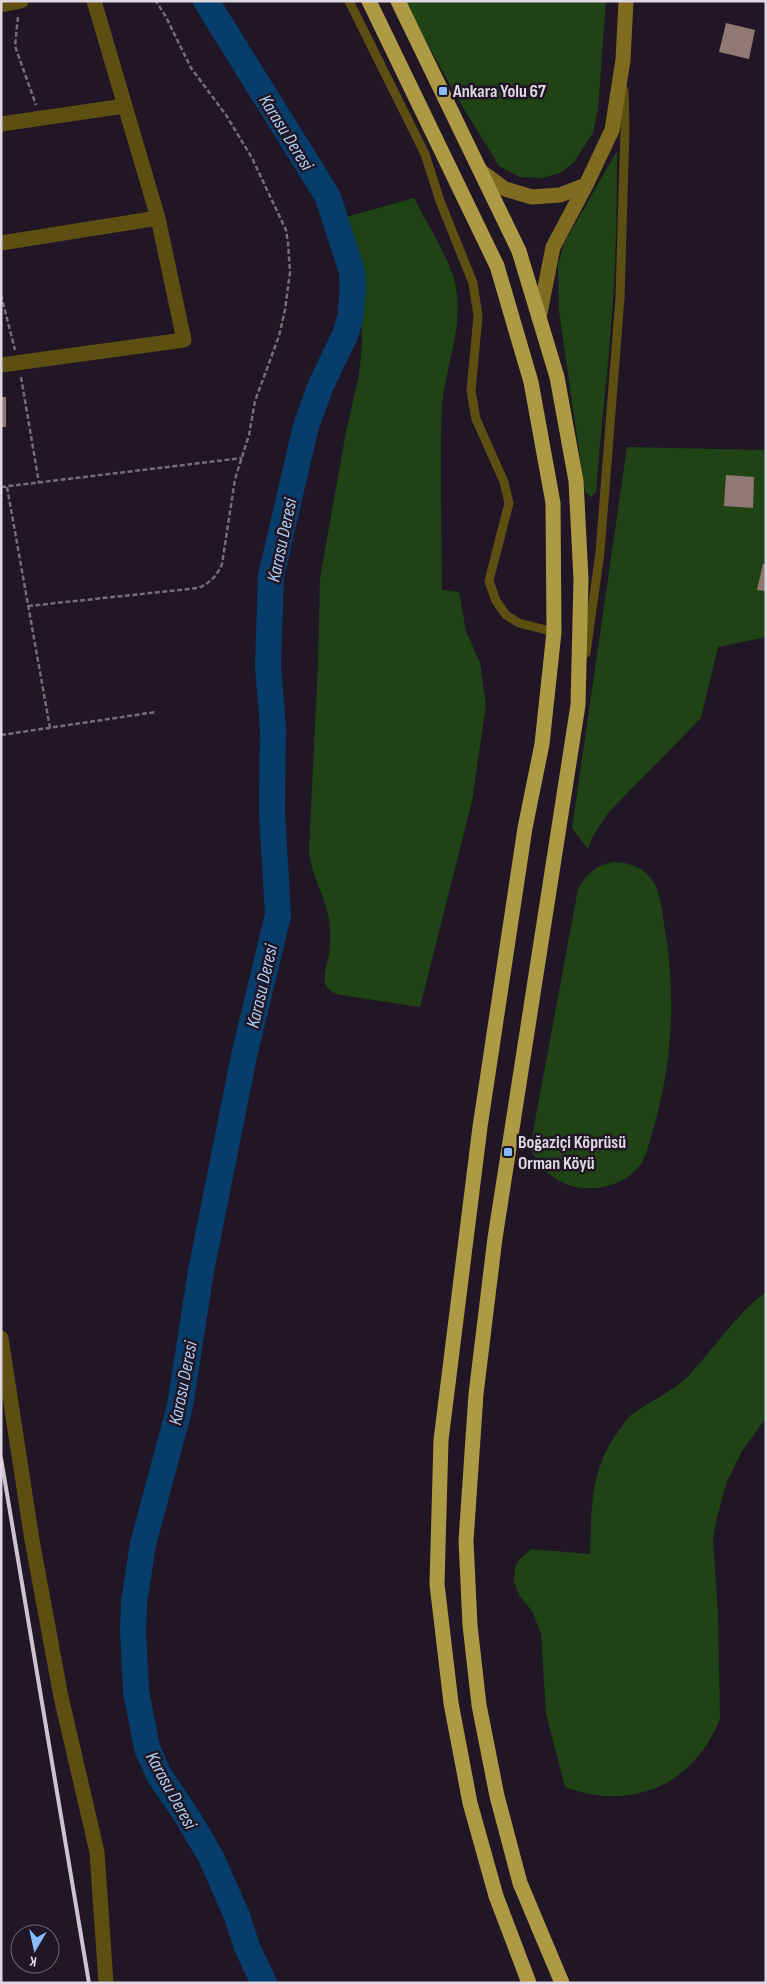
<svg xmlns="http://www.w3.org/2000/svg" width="767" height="1984" viewBox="0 0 767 1984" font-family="'Sofia Sans Condensed',sans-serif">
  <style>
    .green { fill: #1f4315 }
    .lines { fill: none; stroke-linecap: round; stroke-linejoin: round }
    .river { stroke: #063d6a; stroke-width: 26 }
    .building { fill: #907875 }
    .path { stroke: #756c79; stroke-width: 2.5; stroke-dasharray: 5 2.5; stroke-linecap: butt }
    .lane { stroke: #5d4f11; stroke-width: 9 }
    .street { stroke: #5d4f11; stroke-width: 15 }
    .secondary { stroke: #7f6c20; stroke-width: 15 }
    .highway { stroke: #ae9945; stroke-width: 15 }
    .rail { stroke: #ccc4cf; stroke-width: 4 }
    .poi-dot { fill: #88bafc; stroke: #201625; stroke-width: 2 }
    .labels { text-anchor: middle; stroke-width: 5; stroke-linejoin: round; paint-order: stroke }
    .poi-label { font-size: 18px; font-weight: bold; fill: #dfd8e2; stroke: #201625; text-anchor: start }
    .water-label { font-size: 19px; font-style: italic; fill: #aecff1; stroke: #201625 }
  </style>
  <rect width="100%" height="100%" fill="#201625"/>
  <path class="green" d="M404 1H606L598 109 593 133 574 162 562 172 543 178 520 177 499 166 455 94Z
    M617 151C617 210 616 268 611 326 607 381 600 436 596 492L591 497 585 492 559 311 558 265 564 243Z
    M414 198C427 224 448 255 455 283 465 325 445 366 442 407 439 468 442 529 442 590L459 592 466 631 480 663 486 705 472 801 420 1007 341 995C316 989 326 972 329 954 330 947 330 939 330 931 330 902 311 879 309 850L318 663 320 578 346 432 359 375 362 346 361 292 358 266 346 217Z
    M627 447 766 450V637L718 647 701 718 608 813 593 836 588 849 572 828Z
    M612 862C627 862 640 866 650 877 660 889 662 909 664 924 676 991 673 1058 655 1123 651 1135 648 1151 642 1162 630 1182 603 1190 582 1188 558 1186 540 1169 530 1148L578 889C586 874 596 866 612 862Z
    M766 1292V1418L742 1451 726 1484 716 1521 713 1541 718 1613 720 1719C694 1785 631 1812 565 1787L546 1714 541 1634 532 1611 519 1595 514 1581 515 1567 519 1560 531 1549 590 1554C592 1510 589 1475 615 1436 620 1429 625 1421 631 1415 649 1401 672 1393 688 1376 715 1348 735 1315 766 1292Z"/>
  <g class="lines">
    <path class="river" d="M206 1 328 197 352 272 353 288 350 319 345 335 321 385 306 426 271 576 268 666 273 728 272 812 278 915 244 1056 201 1271 180 1406 143 1544 134 1603 133 1632 136 1691 147 1748 159 1775 188 1818 211 1857 237 1916 247 1947 264 1983"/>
  </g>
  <path class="building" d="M726 23 755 30 749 59 719 52Z
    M1 397H6V427H1Z
    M726 475 754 477 753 508 724 506Z
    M763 564H766V591L757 590Z"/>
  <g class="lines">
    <path class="path" d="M18 17 15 46 36 105
      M1 295 15 350
      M21 377 39 483
      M1 487 242 458
      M7 487 50 728
      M28 606 198 588C210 583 217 576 222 564L235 479 249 435 255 401 279 336 285 310 290 272 288 243 286 230 252 158 226 115 191 68 166 17 156 1
      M1 735 156 712"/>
    <path class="lane" d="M349 1 425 154 440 201 473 283 478 316 471 391 476 419 504 482 509 503 489 581 496 601 506 615 519 623 554 632
      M586 653 600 552 620 298 625 128 624 90"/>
    <path class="street" d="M1 5 21 1
      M1 124 125 106
      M1 243 158 218
      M1 365 184 340 158 218 94 1
      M1 1338 32 1540 61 1697 97 1852 106 1983"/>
    <path class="secondary" d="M482 172 505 189 532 197 560 195 586 185
      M539 318 553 247 586 185 612 130 623 60 626 1"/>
    <path class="highway" d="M369 1 497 266 531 382 553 503 554 632 542 744 525 828 480 1127 441 1440 437 1584 451 1703 470 1803 496 1896 529 1983
      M398 1 519 251 557 377 576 481 581 579 578 705 495 1238 476 1394 466 1541 470 1625 479 1705 497 1796 520 1883 562 1983"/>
    <path class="rail" d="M1 1458 89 1983"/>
  </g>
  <g class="poi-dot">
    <rect x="438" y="86" width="10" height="10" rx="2.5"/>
    <rect x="503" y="1147" width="10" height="10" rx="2.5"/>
  </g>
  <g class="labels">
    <g class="poi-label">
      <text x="453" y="97">Ankara Yolu 67</text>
      <text x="518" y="1148">Boğaziçi Köprüsü<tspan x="518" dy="21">Orman Köyü</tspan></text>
    </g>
    <g class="water-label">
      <text transform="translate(287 132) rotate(58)" y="7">Karasu Deresi</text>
      <text transform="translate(281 540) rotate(-78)" y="7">Karasu Deresi</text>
      <text transform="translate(261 986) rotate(-77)" y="7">Karasu Deresi</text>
      <text transform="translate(182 1383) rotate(-79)" y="7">Karasu Deresi</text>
      <text transform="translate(172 1790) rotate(61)" y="7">Karasu Deresi</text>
    </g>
  </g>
  <rect width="767" height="1984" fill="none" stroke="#dfd8e2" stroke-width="5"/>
  <g transform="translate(35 1949) rotate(189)"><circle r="24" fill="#201625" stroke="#6c6471"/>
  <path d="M0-4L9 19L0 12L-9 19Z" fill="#88bafc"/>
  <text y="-8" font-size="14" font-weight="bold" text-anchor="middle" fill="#dfd8e2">K</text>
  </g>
</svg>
